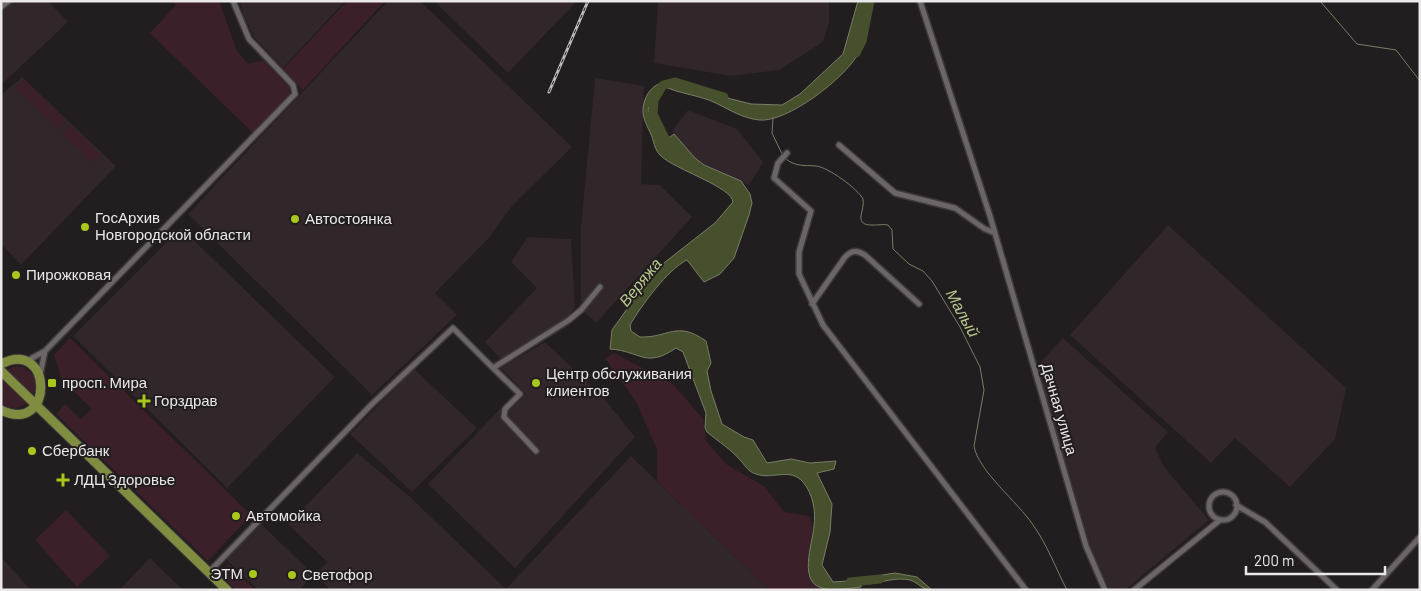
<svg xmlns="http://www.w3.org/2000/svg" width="1421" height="591" viewBox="0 0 1421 591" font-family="Barlow,sans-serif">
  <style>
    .built { fill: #31262a }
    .green { fill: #3b202a }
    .water { fill: #47502d; stroke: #787e65 }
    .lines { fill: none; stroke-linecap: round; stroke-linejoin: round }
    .stream { stroke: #787e65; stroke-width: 1 }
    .river { stroke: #47502d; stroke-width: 9 }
    .minor-casing { stroke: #3d393a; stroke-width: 8 }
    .primary-casing { stroke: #3d393a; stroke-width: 11 }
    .minor { stroke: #6b6567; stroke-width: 5 }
    .primary { stroke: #808c3f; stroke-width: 9 }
    .rail-casing { stroke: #bebabc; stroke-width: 3 }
    .rail { stroke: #221d1f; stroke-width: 1; stroke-dasharray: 4; stroke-linecap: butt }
    .poi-dot { fill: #a9c71a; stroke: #221d1f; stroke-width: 2 }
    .labels { text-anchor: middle; stroke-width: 4; stroke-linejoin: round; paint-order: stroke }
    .poi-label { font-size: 15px; fill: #ebe8e9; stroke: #221d1f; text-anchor: start }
    .street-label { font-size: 15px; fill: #ebe8e9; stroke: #221d1f }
    .water-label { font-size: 16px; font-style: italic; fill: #b9c98b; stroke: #221d1f }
  </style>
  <rect width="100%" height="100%" fill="#221d1f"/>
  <path class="built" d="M13 1H48L68 22 1 85V9Z
    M240 1H345L283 68 255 38 244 17Z
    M388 1H420L572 147 512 206 488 239 435 293 457 315 372 395 188 214Z
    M434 1H577L508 73Z
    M649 1H829V22L823 42 779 70 731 76 654 63 658 2Z
    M22 77 116 166 21 265 1 244V95Z
    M595 78 644 86 641 184 660 185 692 217 596 323 583 311 581 301V227Z
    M688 110 737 129 763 162 749 185 701 167 672 131Z
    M1168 225 1346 388 1335 439 1290 487 1235 438 1211 463 1070 335Z
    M181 228 335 377 227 488 73 336Z
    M528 237 571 239 575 307 567 318 501 359 485 342 537 288 511 262Z
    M1063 338 1168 432 1155 448 1164 467 1209 520 1125 590H1110L1089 545 1037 366Z
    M545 342 602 396 635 437 515 568 428 484 501 408 511 409 526 394 501 368Z
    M414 369 477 428 412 492 350 434Z
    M357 453 410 497 506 589 631 456 770 590H331L315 575 327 562 288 524Z
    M261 524 314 575 299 590H258L226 559Z
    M1 557 30 589V590H1Z
    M150 558 183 590H119Z"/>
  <path class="green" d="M172 1H219L237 51 248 64 263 60 290 88 289 97 254 134 150 33 176 5Z
    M347 1H385L303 90 283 69Z
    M24 79 66 120 58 129 15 88Z
    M70 125 101 155 93 163 62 134Z
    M70 338 251 515 208 561 56 414 65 404 81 419 92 409 62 380 54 355Z
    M614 353 673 384 703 419 706 441 726 464 764 486 784 512 809 516C822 539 797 570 822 590H770L657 481V449L636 402 605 358Z
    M17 366C33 368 40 382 33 396L6 370Z
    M1 379 27 403C18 410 10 409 1 403Z
    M66 510 110 556 77 587 35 540Z
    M229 564 255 590H236L219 573Z"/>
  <path class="water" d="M858 1H870C867 17 865 39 858 54 845 78 787 123 759 120 740 118 726 107 709 100 695 95 679 93 665 87L655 92 648 110 663 142 674 134 695 158 704 165 741 181 750 194 752 203 749 215 734 258 720 274 704 282 687 260C668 269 641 306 630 325L631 331 640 337C669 338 676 320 706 341L711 363 707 371 711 391 722 424 744 437 753 440 767 463 791 459 810 463 836 461 834 469 817 473 832 504 830 532 822 565 833 582 862 580 861 587C850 588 837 591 826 589 796 585 813 544 814 526 816 511 813 494 803 482 790 467 772 480 756 474 749 472 746 467 742 462 732 450 719 442 707 432L705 428 706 413 683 352 676 348C645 369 641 351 610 349L612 330 655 270 715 223 733 202C732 187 676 170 661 156 654 150 654 140 650 132 645 122 641 114 644 103 647 92 653 85 664 82L751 104 782 105 800 94 843 54Z
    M895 573 917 577 932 590C922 590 919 583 910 580 896 577 883 582 869 584L870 577Z"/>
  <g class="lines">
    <path class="stream" d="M1320 1 1357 44 1396 50 1420 81
      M773 118 772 133 783 156
      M786 159C796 167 804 165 816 166 828 167 858 189 863 199 864 205 862 210 861 216 859 230 880 223 888 225L892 230 893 249 909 264 923 271 932 281 960 327 980 367 984 390 974 446C978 471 1018 502 1033 525 1047 544 1056 569 1067 590"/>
    <path class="river" d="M856 53 862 41 870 1
      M670 149 653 114 654 100 663 85 675 82 724 97
      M850 582 880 579"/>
    <defs>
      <path id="minor" d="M920 1 990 216 1086 546 1105 590
        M1 7 9 1
        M839 145 895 193 955 208 985 229 995 233
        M787 153 778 163 774 178 811 211 799 252V274L823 325 1026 590
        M812 304 845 257C852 250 857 250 865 255L919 304
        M25 362 45 351 295 94 293 85 249 39 233 1
        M493 368 520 394 505 409 504 417 536 451
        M40 375 45 351
        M1209 506a14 14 0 1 1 28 0a14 14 0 1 1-28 0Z
        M1236 505 1265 522 1337 590
        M209 572 371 405 453 328 493 368 569 320 581 310 600 287
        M1134 590 1220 520
        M1372 590 1420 537"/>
      <path id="primary" d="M1 364C53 337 55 436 1 410
        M1 371 227 590"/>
    </defs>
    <use href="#minor" class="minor-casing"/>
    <use href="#primary" class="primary-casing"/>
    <use href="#minor" class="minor"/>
    <use href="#primary" class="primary"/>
    <defs>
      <path id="rail" d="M549 92 588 1"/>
    </defs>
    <use href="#rail" class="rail-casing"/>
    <use href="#rail" class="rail"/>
  </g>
  <g class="poi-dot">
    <circle cx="295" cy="219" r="5"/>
    <circle cx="85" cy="227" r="5"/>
    <circle cx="16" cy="275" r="5"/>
    <rect x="47" y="378" width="10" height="10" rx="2.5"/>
    <circle cx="536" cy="383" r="5"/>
    <path d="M141.5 393.5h5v5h5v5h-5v5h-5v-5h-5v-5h5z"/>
    <circle cx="32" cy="451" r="5"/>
    <path d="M60.5 472.5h5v5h5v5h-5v5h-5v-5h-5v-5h5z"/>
    <circle cx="236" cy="516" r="5"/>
    <circle cx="253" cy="574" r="5"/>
    <circle cx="292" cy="575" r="5"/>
  </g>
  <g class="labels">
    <g class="poi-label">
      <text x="95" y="223">ГосАрхив<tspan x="95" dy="17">Новгородской области</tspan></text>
      <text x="305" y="224">Автостоянка</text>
      <text x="26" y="280">Пирожковая</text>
      <text x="546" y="379">Центр обслуживания<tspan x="546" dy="17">клиентов</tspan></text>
      <text x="62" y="388">просп. Мира</text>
      <text x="154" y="406">Горздрав</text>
      <text x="42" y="456">Сбербанк</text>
      <text x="74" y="485">ЛДЦ Здоровье</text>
      <text x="246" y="521">Автомойка</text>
      <text x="243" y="579" text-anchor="end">ЭТМ</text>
      <text x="302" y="580">Светофор</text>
    </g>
    <g class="street-label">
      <text transform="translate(1059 409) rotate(74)" y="5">Дачная улица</text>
    </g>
    <g class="water-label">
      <text transform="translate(640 282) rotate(-51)" y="6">Веряжа</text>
      <text transform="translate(963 313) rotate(61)" y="6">Малый</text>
    </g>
  </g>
  <rect width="1421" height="591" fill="none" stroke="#ebe8e9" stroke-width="5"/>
  <path d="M1246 566v8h139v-8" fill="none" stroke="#ebe8e9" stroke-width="2.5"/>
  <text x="1254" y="566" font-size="15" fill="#ebe8e9" stroke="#221d1f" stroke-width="4" paint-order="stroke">200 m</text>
</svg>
